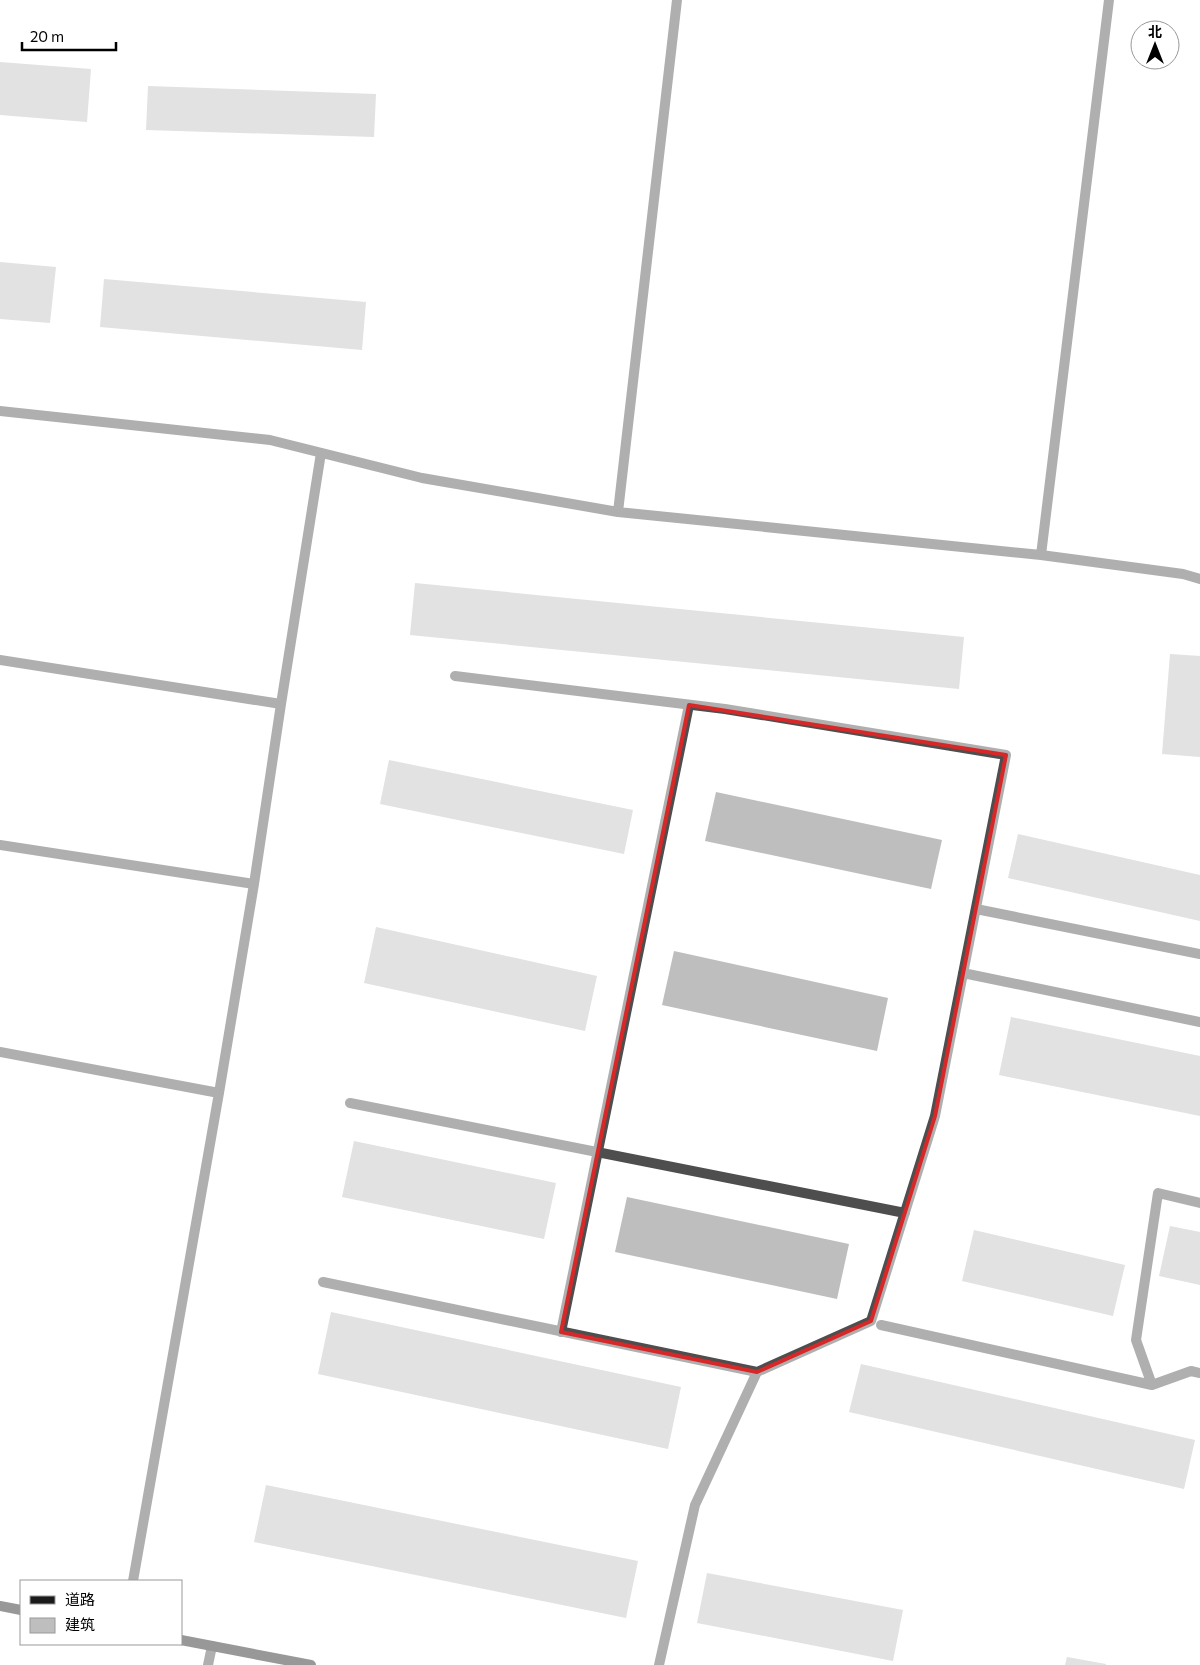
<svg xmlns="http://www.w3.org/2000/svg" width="1200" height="1665" viewBox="0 0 1200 1665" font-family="Commissioner,'Noto Sans SC',sans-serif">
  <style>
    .building { fill: #bebebe }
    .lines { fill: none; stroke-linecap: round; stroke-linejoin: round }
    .street { stroke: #4e4e4e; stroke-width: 10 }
    .secondary { stroke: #1b1b1b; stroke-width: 10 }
    .marked { fill: none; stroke: #d62828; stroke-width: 4; stroke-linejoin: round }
  </style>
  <rect width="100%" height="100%" fill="#fff"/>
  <path class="building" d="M0 62 91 69 87 122 0 115Z
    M148 86 376 94 374 137 146 130Z
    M0 262 56 267 50 323 0 319Z
    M104 279 366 302 362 350 100 327Z
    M415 583 964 637 959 689 410 635Z
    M1170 654 1200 656V757L1162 754Z
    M389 760 633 810 624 854 380 804Z
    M716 792 942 840 931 889 705 841Z
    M1018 834 1200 875V921L1008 878Z
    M376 927 597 976 585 1031 364 983Z
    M674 951 888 998 877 1051 662 1005Z
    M1011 1017 1200 1056V1116L999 1075Z
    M354 1141 556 1183 544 1239 342 1197Z
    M627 1197 849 1244 837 1299 615 1252Z
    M1170 1226 1200 1232V1285L1159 1276Z
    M974 1230 1125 1265 1113 1316 962 1281Z
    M331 1312 681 1387 668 1449 318 1374Z
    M861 1364 1195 1440 1184 1489 849 1412Z
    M266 1485 638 1561 626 1618 254 1542Z
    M707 1573 903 1610 893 1661 697 1623Z
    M1067 1657 1106 1664V1665H1065Z"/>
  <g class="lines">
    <path class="street" d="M0 411 270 440 422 478 618 512 1041 555 1183 574 1200 579
      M618 512 677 0
      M1041 555 1109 0
      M0 660 281 704 254 884
      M455 676 725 709 1006 755 935 1116 871 1321 757 1372 695 1505 659 1665
      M281 704 321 453
      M0 845 254 884 219 1093 133 1581
      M976 909 1200 954
      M963 973 1200 1022
      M0 1052 219 1093
      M350 1103 905 1213
      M323 1282 757 1372
      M881 1325 1152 1385 1191 1371 1200 1373
      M561 1332 689 705
      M1152 1385 1136 1340 1158 1193 1200 1203
      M208 1665 212 1646"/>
    <path class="secondary" d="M0 1606 21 1610
      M181 1640 311 1665"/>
  </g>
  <path d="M0 0H1200V1665H0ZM689 705 1006 755 935 1116 871 1321 757 1372 561 1332Z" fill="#fff" fill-opacity=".55" fill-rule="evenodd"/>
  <path class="marked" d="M689 705 1006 755 935 1116 871 1321 757 1372 561 1332Z"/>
  <rect x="20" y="1580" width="162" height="65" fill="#ffffff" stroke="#999999"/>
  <rect x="30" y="1596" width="25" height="8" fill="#1b1b1b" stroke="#999999"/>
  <text x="65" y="1605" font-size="15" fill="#000000">道路</text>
  <rect x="30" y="1618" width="25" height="15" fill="#bebebe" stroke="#999999"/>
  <text x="65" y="1630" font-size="15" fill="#000000">建筑</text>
  <g transform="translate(1155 45)"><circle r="24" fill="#ffffff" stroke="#999999"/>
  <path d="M0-4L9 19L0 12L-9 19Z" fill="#000000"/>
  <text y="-8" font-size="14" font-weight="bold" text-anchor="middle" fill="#000000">北</text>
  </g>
  <path d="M22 42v8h94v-8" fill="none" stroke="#000000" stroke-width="2.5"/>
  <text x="30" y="42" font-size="15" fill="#000000" stroke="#ffffff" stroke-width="4" paint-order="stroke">20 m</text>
</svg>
